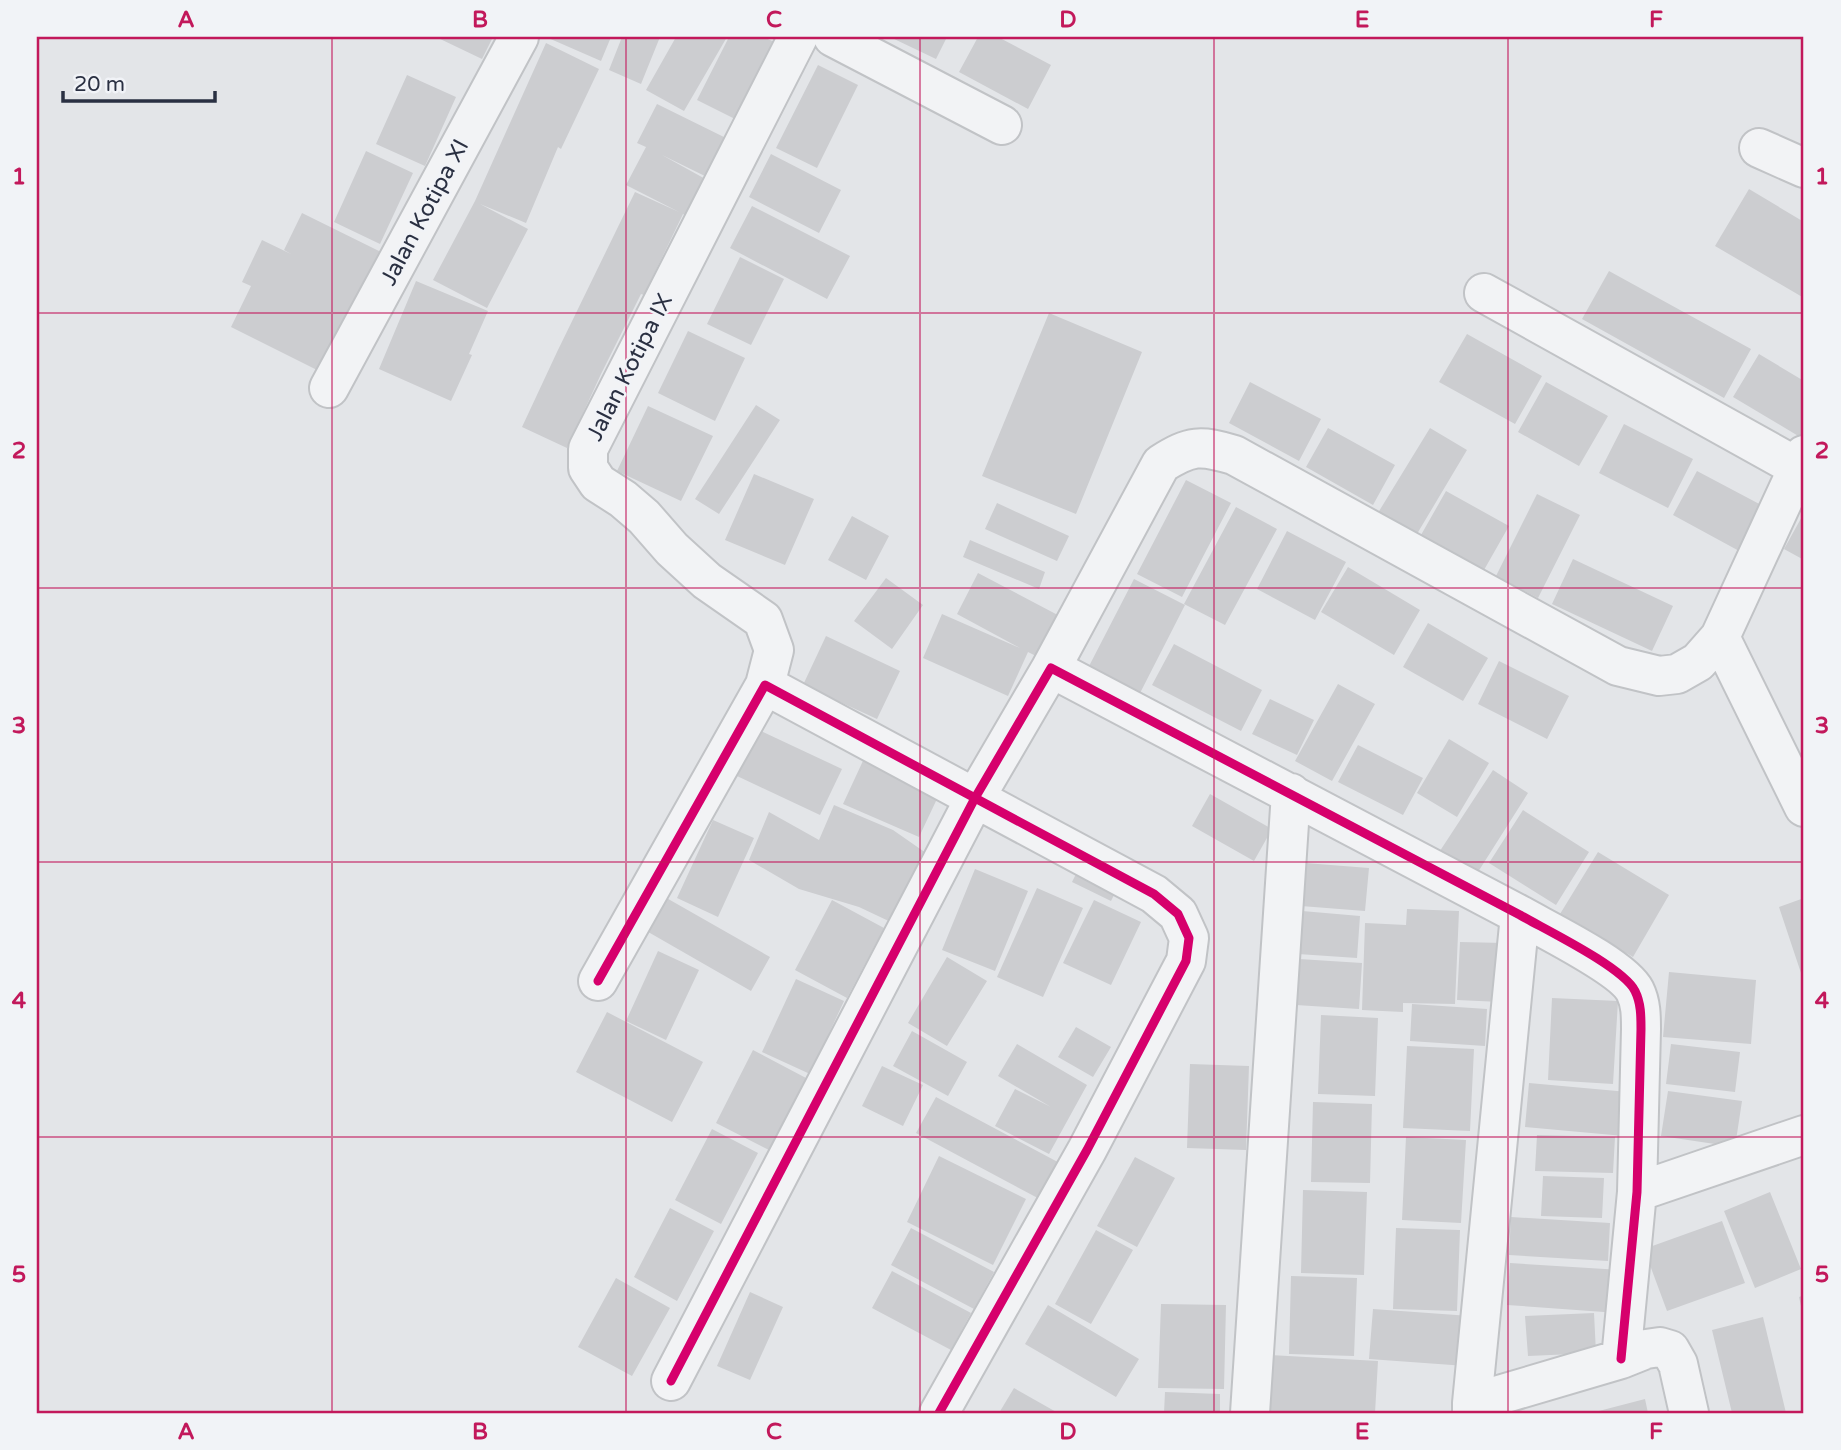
<svg xmlns="http://www.w3.org/2000/svg" width="1841" height="1450" viewBox="0 0 1841 1450" font-family="'Varela Round',sans-serif">
  <style>
    .building { fill: #cccdd0 }
    .lines { fill: none; stroke-linecap: round; stroke-linejoin: round }
    .minor-casing { stroke: #c1c3c6; stroke-width: 42 }
    .minor { stroke: #f2f3f5; stroke-width: 38 }
    .cycleway-casing { stroke: #f1f3f7; stroke-width: 13 }
    .cycleway { stroke: #d6006c; stroke-width: 9 }
    .grid { fill: none; stroke: #c2185b; stroke-width: 2; stroke-opacity: 0.55 }
    .labels { text-anchor: middle; stroke-width: 5; stroke-linejoin: round; paint-order: stroke }
    .street-label { font-size: 23px; fill: #2a3042; stroke: #f1f3f7 }
    .neatline { fill: none; stroke: #c2185b; stroke-width: 2.5 }
    .grid-label { font-size: 23px; text-anchor: middle; font-weight: bold; fill: #c2185b }
  </style>
  <rect width="100%" height="100%" fill="#e3e5e8"/>
  <path class="building" d="M436 37H493L482 59Z
    M546 37H611L601 61Z
    M622 37H660L641 84 609 70Z
    M676 37H727L684 111 646 90Z
    M729 37H763L777 43 739 121 697 100Z
    M890 37H947L936 59Z
    M978 37H998L1051 65 1028 109 959 72Z
    M546 43 599 69 561 149 558 147 526 223 480 204 528 229 487 308 433 280 475 201Z
    M818 65 858 85 817 168 776 148Z
    M407 75 456 97 425 166 376 144Z
    M657 104 730 140 711 179 662 155 709 181 689 218 683 214 644 295 641 294 601 374 567 448 522 427 557 352 635 192 679 212 626 185 646 147 637 143Z
    M366 151 413 173 380 244 334 222Z
    M771 154 841 190 819 233 749 197Z
    M1749 189 1804 222V298L1715 246Z
    M752 206 850 256 827 299 730 248Z
    M302 213 381 252 364 288 361 287 323 373 231 327 251 286 242 282 262 240 291 254 284 250Z
    M740 257 784 279 751 345 707 324Z
    M1609 271 1751 349 1724 398 1582 319Z
    M416 281 488 311 469 354 472 355 451 401 379 369Z
    M1049 313 1142 352 1076 514 982 476Z
    M688 331 745 358 715 421 658 393Z
    M1467 334 1542 376 1515 424 1439 382Z
    M1759 354 1804 381V431L1800 437 1733 397Z
    M1250 382 1321 419 1299 461 1229 423Z
    M1546 382 1608 416 1579 466 1518 432Z
    M756 405 780 420 719 514 695 499Z
    M648 406 713 436 681 501 617 471Z
    M1624 424 1693 459 1668 508 1599 473Z
    M1328 428 1395 465 1373 505 1306 467Z
    M1430 428 1467 450 1411 544 1373 521Z
    M1697 471 1765 507 1741 552 1673 515Z
    M754 474 814 499 785 565 725 540Z
    M1186 480 1231 503 1182 597 1137 574Z
    M1446 491 1509 526 1484 570 1421 535Z
    M1537 494 1580 515 1538 598 1496 576Z
    M997 503 1069 536 1057 561 985 529Z
    M1236 507 1277 529 1225 625 1184 604Z
    M1804 513V560L1784 549Z
    M852 516 889 536 866 580 828 560Z
    M1287 531 1346 562 1315 620 1257 589Z
    M970 540 1045 572 1039 589 963 557Z
    M1573 559 1673 606 1652 651 1552 604Z
    M1348 567 1420 610 1394 655 1321 612Z
    M978 573 1071 622 1050 663 1028 652 1008 696 923 658 942 614 1020 648 957 614Z
    M886 578 923 605 892 649 854 621Z
    M1134 579 1185 605 1138 697 1087 670Z
    M1428 623 1488 658 1463 701 1403 667Z
    M826 636 900 671 877 719 803 685Z
    M1174 644 1262 690 1241 731 1152 685Z
    M1499 661 1569 696 1547 739 1478 704Z
    M1338 684 1375 704 1332 781 1295 761Z
    M1270 699 1314 720 1297 755 1252 734Z
    M759 730 842 769 820 815 737 776Z
    M1449 739 1489 763 1457 817 1417 793Z
    M1358 745 1423 778 1403 815 1338 782Z
    M868 750 944 784 919 837 843 804Z
    M1493 770 1528 793 1471 883 1434 860Z
    M1210 794 1272 829 1254 861 1192 826Z
    M834 805 893 830 926 853 895 924 859 907 799 889 749 860 769 812 819 840Z
    M1523 810 1589 852 1556 905 1489 863Z
    M713 820 754 838 718 917 677 898Z
    M1598 852 1669 895 1633 957 1560 914Z
    M1082 862 1121 881 1111 901 1072 882Z
    M1305 863 1369 868 1365 911 1301 906Z
    M975 869 1028 891 995 971 942 950Z
    M1037 888 1083 908 1043 997 997 977Z
    M663 896 770 957 751 991 643 929Z
    M1804 898V982L1779 907Z
    M832 900 884 928 847 998 795 970Z
    M1094 900 1141 922 1111 985 1063 963Z
    M1407 909 1459 911 1455 1004 1403 1003V1012L1362 1010 1365 923 1406 925Z
    M1302 911 1360 916 1357 958 1298 954Z
    M1460 942 1504 943 1501 1002 1457 1000Z
    M658 951 699 970 666 1040 626 1021Z
    M947 957 987 981 947 1046 908 1023Z
    M1299 959 1362 963 1359 1009 1296 1005Z
    M1669 972 1756 980 1751 1044 1663 1037Z
    M796 979 844 1001 810 1074 762 1052Z
    M1552 998 1618 1001 1613 1084 1548 1080Z
    M1412 1004 1487 1009 1485 1046 1410 1041Z
    M607 1012 703 1062 672 1122 576 1072Z
    M1321 1015 1378 1018 1375 1096 1318 1094Z
    M1076 1027 1111 1047 1093 1077 1058 1057Z
    M912 1031 967 1062 948 1096 893 1066Z
    M1017 1044 1087 1085 1049 1154 995 1126 1015 1089 1051 1107 998 1076Z
    M1671 1044 1740 1052 1735 1092 1666 1084Z
    M1407 1046 1474 1049 1470 1131 1403 1128Z
    M753 1050 806 1078 769 1150 716 1123Z
    M1190 1064 1249 1066 1246 1150 1187 1148Z
    M882 1066 923 1085 903 1126 862 1106Z
    M1529 1083 1628 1092 1624 1136 1525 1127Z
    M1668 1091 1742 1101 1735 1147 1661 1136Z
    M936 1097 1069 1168 1049 1204 916 1133Z
    M1313 1102 1372 1104 1370 1183 1311 1182Z
    M712 1129 758 1153 721 1224 675 1200Z
    M1537 1135 1615 1137 1613 1173 1535 1171Z
    M1406 1137 1466 1140 1461 1223 1402 1220Z
    M939 1156 1026 1199 993 1265 907 1222Z
    M1135 1157 1175 1178 1137 1247 1097 1226Z
    M1543 1176 1604 1178 1602 1218 1541 1216Z
    M1303 1190 1367 1192 1364 1275 1301 1273Z
    M1770 1192 1801 1269 1755 1288 1724 1211Z
    M670 1208 714 1231 677 1301 634 1277Z
    M1511 1217 1610 1223 1608 1261 1509 1255Z
    M1722 1221 1745 1283 1667 1311 1644 1249Z
    M911 1228 994 1272 974 1309 891 1265Z
    M1396 1228 1460 1230 1457 1311 1393 1309Z
    M1096 1230 1133 1250 1091 1324 1055 1304Z
    M1510 1263 1621 1270 1618 1313 1507 1305Z
    M892 1271 971 1313 951 1350 872 1308Z
    M1291 1276 1357 1278 1354 1356 1289 1354Z
    M616 1278 670 1308 632 1376 578 1347Z
    M750 1292 783 1307 750 1380 717 1366Z
    M1804 1295V1314L1803 1315 1799 1297Z
    M1161 1304 1226 1305 1224 1389 1158 1388Z
    M1048 1305 1139 1359 1116 1397 1025 1344Z
    M1373 1309 1470 1316 1466 1366 1369 1359Z
    M1594 1313 1596 1353 1528 1356 1525 1316Z
    M1763 1317 1786 1413H1732L1712 1330Z
    M1268 1355 1378 1361 1375 1413H1265Z
    M1014 1388 1058 1413H999Z
    M1165 1392 1220 1394V1413H1164Z
    M1645 1399 1648 1413H1595V1412Z"/>
  <g class="lines">
    <defs>
      <path id="minor" d="M833 37 1002 125
        M1759 148 1804 168
        M1484 293 1797 467
        M329 388 519 37
        M1720 637 1804 807
        M1051 668 1161 464C1191 445 1200 445 1234 455L1618 666 1659 676 1677 674 1698 662 1720 637 1804 455
        M765 685 774 650 763 620 707 581 672 549 644 517 623 499 598 483 588 468V449L798 37
        M598 981 765 685 975 798 1051 668 1520 915C1546 930 1623 967 1635 991 1641 1003 1641 1016 1641 1029L1637 1192 1621 1359
        M1637 1192 1804 1135
        M671 1381 975 798 1154 894 1178 914 1189 938 1186 961 1087 1150 939 1413
        M1472 1403 1520 915
        M1250 1413 1291 793
        M1472 1413V1403L1621 1359 1646 1349 1660 1347 1670 1350 1678 1364 1689 1413"/>
    </defs>
    <use href="#minor" class="minor-casing"/>
    <use href="#minor" class="minor"/>
    <defs>
      <path id="cycleway" d="M598 981 765 685 975 798 1051 668 1520 915C1546 930 1623 967 1635 991 1641 1003 1641 1016 1641 1029L1637 1192 1621 1359
        M671 1381 975 798 1154 894 1178 914 1189 938 1186 961 1087 1150 939 1413"/>
    </defs>
    <use href="#cycleway" class="cycleway-casing"/>
    <use href="#cycleway" class="cycleway"/>
  </g>
  <path class="grid" d="M332 37V1413M626 37V1413M920 37V1413M1214 37V1413M1508 37V1413M37 313H1804M37 588H1804M37 862H1804M37 1137H1804"/>
  <g class="labels">
    <g class="street-label">
      <text transform="translate(424 212) rotate(-62)" y="8">Jalan Kotipa XI</text>
      <text transform="translate(629 367) rotate(-63)" y="8">Jalan Kotipa IX</text>
    </g>
  </g>
  <rect width="1841" height="1450" fill="none" stroke="#f1f3f7" stroke-width="77"/>
  <path d="M63 91v10h152v-10" fill="none" stroke="#2a3042" stroke-width="3.5"/>
  <text x="74" y="91" font-size="21" fill="#2a3042" stroke="#f1f3f7" stroke-width="5" paint-order="stroke">20 m</text>
  <rect x="38" y="38" width="1764" height="1374" class="neatline"/>
  <g class="grid-label">
    <text x="186" y="27">A</text>
    <text x="480" y="27">B</text>
    <text x="774" y="27">C</text>
    <text x="1068" y="27">D</text>
    <text x="1362" y="27">E</text>
    <text x="1656" y="27">F</text>
    <text x="19" y="184">1</text>
    <text x="1822" y="184">1</text>
    <text x="19" y="458">2</text>
    <text x="1822" y="458">2</text>
    <text x="19" y="733">3</text>
    <text x="1822" y="733">3</text>
    <text x="19" y="1008">4</text>
    <text x="1822" y="1008">4</text>
    <text x="19" y="1282">5</text>
    <text x="1822" y="1282">5</text>
    <text x="186" y="1439">A</text>
    <text x="480" y="1439">B</text>
    <text x="774" y="1439">C</text>
    <text x="1068" y="1439">D</text>
    <text x="1362" y="1439">E</text>
    <text x="1656" y="1439">F</text>
  </g>
</svg>
